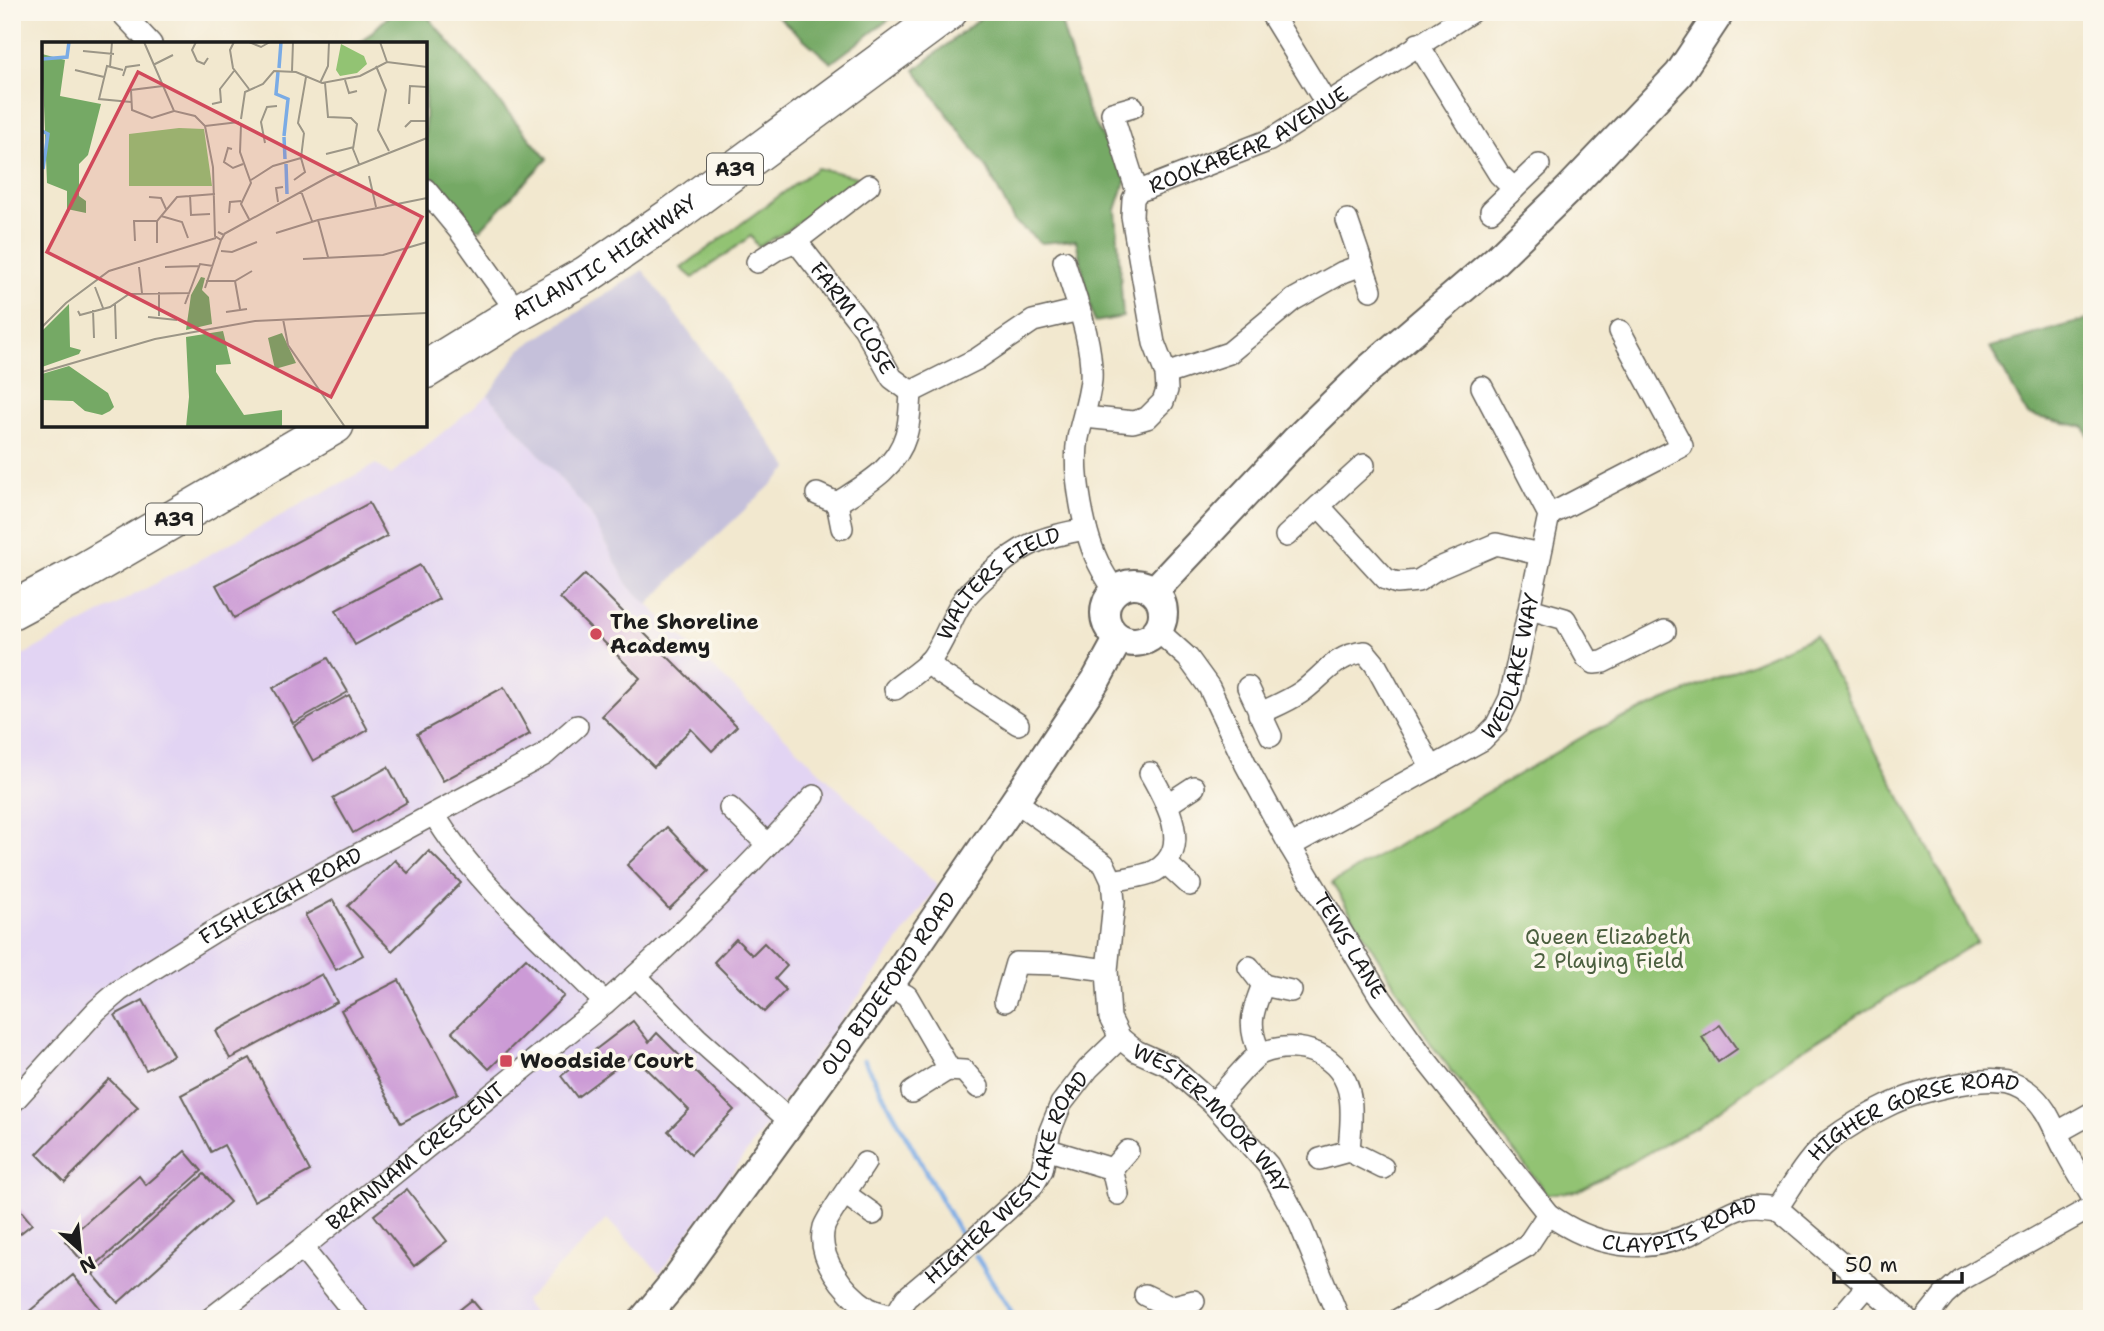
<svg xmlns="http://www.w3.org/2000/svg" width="2104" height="1331" viewBox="0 0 2104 1331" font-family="'Shantell Sans',sans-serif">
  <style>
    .built { fill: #e2d4f3 }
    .industrial { fill: #c5c0da }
    .green { fill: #92c373; stroke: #577048; stroke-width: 2 }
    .forest { fill: #75a965; stroke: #486240; stroke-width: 2 }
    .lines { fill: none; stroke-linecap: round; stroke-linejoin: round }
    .stream { stroke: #7aabe5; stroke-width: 5 }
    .building { fill: #cc9bd6 }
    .street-casing { stroke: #67635b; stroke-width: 24 }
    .secondary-casing { stroke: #67635b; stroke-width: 32 }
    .highway-casing { stroke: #67635b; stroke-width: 40 }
    .street { stroke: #fff; stroke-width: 21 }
    .secondary { stroke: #fff; stroke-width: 28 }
    .highway { stroke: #fff; stroke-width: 37 }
    .poi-dot { fill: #d1495b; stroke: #fbf7ec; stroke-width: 2.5 }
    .labels { text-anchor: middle; stroke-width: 7; stroke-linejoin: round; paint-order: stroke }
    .shield { fill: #fbf7ec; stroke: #5f5e5a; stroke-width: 2 }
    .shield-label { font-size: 19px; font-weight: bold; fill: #1c1c1c }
    .street-label { font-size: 21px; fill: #1c1c1c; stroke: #fbf7ec }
    .poi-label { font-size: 21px; font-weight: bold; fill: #1c1c1c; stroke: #fbf7ec; text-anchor: start }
    .park-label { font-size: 21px; fill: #4b5f3f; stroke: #fbf7ec }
    .inset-river { fill: none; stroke: #7aabe5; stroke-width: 3.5 }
    .inset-road { fill: none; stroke: #9c9687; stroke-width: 2 }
    .view { fill: #d1495b; fill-opacity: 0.15; stroke: #d1495b; stroke-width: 3.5 }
    .inset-edge { fill: none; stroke: #1c1c1c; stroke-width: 3.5 }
  </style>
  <rect width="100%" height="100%" fill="#fbf7ec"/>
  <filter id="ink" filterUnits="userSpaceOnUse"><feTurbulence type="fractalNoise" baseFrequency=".0143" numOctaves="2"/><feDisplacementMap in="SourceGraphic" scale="14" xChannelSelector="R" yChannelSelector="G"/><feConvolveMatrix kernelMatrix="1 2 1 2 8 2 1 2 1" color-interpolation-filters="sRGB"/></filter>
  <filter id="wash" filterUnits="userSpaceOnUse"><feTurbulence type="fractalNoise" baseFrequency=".00686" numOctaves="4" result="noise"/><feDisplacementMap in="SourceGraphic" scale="28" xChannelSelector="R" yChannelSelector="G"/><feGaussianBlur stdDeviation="1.57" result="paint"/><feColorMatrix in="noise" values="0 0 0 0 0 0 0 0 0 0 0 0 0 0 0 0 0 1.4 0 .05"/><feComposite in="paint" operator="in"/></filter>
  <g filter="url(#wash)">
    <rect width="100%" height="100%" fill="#f2e8cf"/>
    <path class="built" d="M488 395 590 513 627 584 938 886 660 1273 607 1219 524 1301 538 1319H12V661L376 464 391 475Z"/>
    <path class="industrial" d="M643 270 789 468 681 570 648 605 627 584 590 513 488 395 521 349Z"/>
    <path class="green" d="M817 168 858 177 787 231 758 247 751 236 693 278 681 268Z
      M1815 636 1977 942 1795 1054 1696 1127 1578 1191 1547 1194 1433 1047 1332 883 1591 732Z"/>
    <path class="forest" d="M393 12H424L547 159 480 230 425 196V44H359Z
      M773 12H899L831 63Z
      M988 12H1058L1087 109 1126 179 1116 210 1123 317 1094 322 1076 240 1041 243 1014 221 988 170 915 70Z
      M2092 318V442L2084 427 2028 415 1990 347Z"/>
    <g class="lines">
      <path class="stream" d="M864 1060 962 1237
        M976 1256 1016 1319"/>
    </g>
    <g id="blocks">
      <path class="building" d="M369 503 387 536 234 618 216 585Z
        M420 565 439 599 355 645 336 610Z
        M585 574 737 726 712 751 691 729 654 767 602 716 640 678 560 598Z
        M328 658 348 692 293 723 273 688Z
        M504 687 530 734 443 781 417 734Z
        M349 695 368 730 313 761 294 726Z
        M388 767 407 802 353 833 333 798Z
        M667 827 709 871 669 909 627 865Z
        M429 851 461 883 392 951 348 906 395 860 408 873Z
        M333 900 363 955 336 970 305 915Z
        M736 939 752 955 764 943 787 966 775 979 786 990 764 1012 714 962Z
        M526 958 564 996 489 1069 452 1032Z
        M322 974 337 1002 230 1059 216 1031Z
        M399 980 458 1093 401 1123 341 1010Z
        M143 1000 173 1055 146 1070 115 1015Z
        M633 1021 649 1042 657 1033 734 1110 691 1154 668 1131 689 1110 633 1055 577 1097 561 1076Z
        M1720 1025 1737 1049 1718 1062 1702 1037Z
        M250 1058 310 1171 254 1201 224 1145 211 1152 181 1095Z
        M109 1079 138 1107 65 1182 37 1154Z
        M185 1151 202 1171 90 1270 65 1241 139 1176 146 1185Z
        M204 1174 230 1202 118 1303 93 1274Z
        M407 1189 447 1241 414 1266 374 1215Z
        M12 1200 32 1224 12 1240Z
        M73 1275 109 1319H20Z
        M472 1300 488 1319H448Z"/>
    </g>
  </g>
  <g filter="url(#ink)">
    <use href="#blocks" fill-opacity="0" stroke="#67635b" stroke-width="2"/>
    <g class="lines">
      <defs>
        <g id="street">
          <path d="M121 12 151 44"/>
          <path d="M1270 12 1326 103"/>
          <path d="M1418 44 1499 174 1514 189"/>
          <path d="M1133 107 1112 113 1137 192"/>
          <path d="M425 189 459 230 508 299 514 315"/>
          <path d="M1491 211 1539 165"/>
          <path d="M1347 220 1371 290"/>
          <path id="s1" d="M796 241 864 328 892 378 911 392"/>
          <path d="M1064 261C1075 298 1093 340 1091 380 1089 400 1082 419 1078 438 1072 472 1084 537 1101 568 1105 576 1110 583 1115 591"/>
          <path d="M757 262 779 248 796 241 869 185"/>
          <path d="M1166 374 1229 353 1293 300 1343 272 1362 265"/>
          <path id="s2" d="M1085 417 1133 422 1147 418 1163 402 1167 390 1166 374 1154 343 1132 216 1133 199 1137 192 1270 140 1471 12"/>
          <path d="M817 494 837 503 842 528"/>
          <path d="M837 503C865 485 896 469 906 435 910 422 910 406 911 392L977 359 1033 321 1079 310"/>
          <path d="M1319 506 1386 579 1397 583 1418 581 1435 570 1496 544 1539 554"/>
          <path d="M1549 515 1682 446 1620 331"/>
          <path d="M1286 536 1364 465"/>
          <path d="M1530 609 1565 619 1587 658 1594 663 1603 662 1665 631"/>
          <path id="s3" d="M1158 631 1188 658 1209 687 1246 765 1290 846 1381 998 1421 1054 1548 1214C1592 1246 1646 1257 1696 1231 1730 1214 1737 1201 1777 1208L1907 1319"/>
          <path d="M928 662 940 673 1018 724"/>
          <path d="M1248 687 1271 736"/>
          <path id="s4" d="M895 689C906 680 919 672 929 662 943 645 949 623 960 605 968 592 979 583 990 573 1024 543 1042 537 1086 529"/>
          <path d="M1259 714C1273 707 1288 701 1300 693 1322 678 1334 655 1365 652L1375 664 1432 768"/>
          <path id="s5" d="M1015 801 1104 864 1112 881 1114 902 1107 970 1110 1018 1120 1038 1136 1051 1170 1066 1213 1104 1268 1165 1299 1222 1339 1319"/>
          <path d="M1168 804 1194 787"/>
          <path d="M730 808 767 844"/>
          <path d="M434 814C473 882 550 945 605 1003"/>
          <path id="s6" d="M1290 846 1482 740 1496 726 1510 698 1549 515 1482 387"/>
          <path d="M1166 863 1190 885"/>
          <path d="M1112 881C1125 878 1143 877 1155 871 1194 849 1166 801 1150 773"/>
          <path d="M1249 967 1263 985"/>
          <path d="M636 976 697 1038 790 1121"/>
          <path d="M889 986 907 996 947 1065V1070L912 1092"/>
          <path d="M1005 1001 1016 963 1061 964 1107 970"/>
          <path d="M1260 1053C1247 1026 1252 1012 1263 985L1291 991"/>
          <path d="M947 1070 964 1071 978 1087"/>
          <path id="s7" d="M12 1103 97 1010 119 991 147 973 213 932 544 755 577 726"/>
          <path d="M1213 1104C1223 1093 1252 1057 1262 1053 1299 1038 1344 1055 1350 1097 1353 1114 1350 1134 1349 1151L1320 1159"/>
          <path d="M2058 1132 2092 1113"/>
          <path d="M1046 1149 1112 1169 1118 1194"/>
          <path d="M1349 1151 1383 1168"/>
          <path d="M865 1163C857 1176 828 1215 824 1227 816 1257 844 1292 868 1308 875 1312 885 1314 893 1316"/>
          <path d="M1112 1169 1128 1151"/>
          <path d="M845 1194 873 1214"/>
          <path id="s8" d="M1777 1208C1793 1185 1807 1158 1830 1140 1847 1127 1870 1114 1889 1105 1913 1093 1973 1078 1999 1081 2009 1081 2020 1086 2028 1092 2048 1107 2054 1130 2065 1150 2073 1166 2083 1181 2092 1197"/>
          <path d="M302 1248 359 1319"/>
          <path d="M1145 1295 1170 1307 1166 1319"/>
          <path d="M1170 1307 1194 1301"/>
          <path id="s9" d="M210 1319 302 1248 605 1003C679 939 747 867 814 796"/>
          <path id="s10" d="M893 1319 906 1298 956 1256 1032 1187 1042 1170 1050 1131 1061 1104 1088 1069 1120 1038"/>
          <path d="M1399 1319 1527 1246 1548 1214"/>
          <path d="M1839 1319 1868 1285"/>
          <path d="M1925 1319 1944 1295 1961 1280 2092 1207"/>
        </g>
        <g id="secondary">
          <circle cx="1134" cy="613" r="29"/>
          <path d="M1154 591 1295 441 1370 368 1496 260 1568 190 1679 74 1720 12"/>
          <path id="s11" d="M644 1319 672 1285 889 986 1015 801 1096 680 1119 638"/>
        </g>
        <g id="highway">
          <path id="s12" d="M425 370 514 315 586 275 672 216 948 12"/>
          <path d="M12 610 81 573 335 425"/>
        </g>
      </defs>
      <use href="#street" class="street-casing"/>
      <use href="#secondary" class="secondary-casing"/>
      <use href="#highway" class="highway-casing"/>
      <use href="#street" class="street"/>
      <use href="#secondary" class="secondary"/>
      <use href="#highway" class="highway"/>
    </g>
  </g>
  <g class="poi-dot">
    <circle cx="596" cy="634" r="7"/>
    <rect x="499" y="1054" width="14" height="14" rx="3.5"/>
  </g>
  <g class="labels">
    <g class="shield">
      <rect x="707" y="153.5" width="56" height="31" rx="5"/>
      <rect x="146" y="503.5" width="56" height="31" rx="5"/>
    </g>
    <g class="shield-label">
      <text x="735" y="176">A39</text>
      <text x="174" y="526">A39</text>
    </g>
    <g class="street-label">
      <text dy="7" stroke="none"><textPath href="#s2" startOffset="425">ROOKABEAR AVENUE</textPath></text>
      <text dy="7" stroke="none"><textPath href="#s12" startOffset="212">ATLANTIC HIGHWAY</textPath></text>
      <text dy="7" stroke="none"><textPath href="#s1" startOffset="96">FARM CLOSE</textPath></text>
      <text dy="7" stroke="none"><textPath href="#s4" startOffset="152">WALTERS FIELD</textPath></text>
      <text dy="7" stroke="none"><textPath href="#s6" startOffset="301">WEDLAKE WAY</textPath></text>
      <text dy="7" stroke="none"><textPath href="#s7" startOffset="343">FISHLEIGH ROAD</textPath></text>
      <text dy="7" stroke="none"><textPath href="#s3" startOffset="371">TEWS LANE</textPath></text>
      <text dy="7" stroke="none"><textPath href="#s11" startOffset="415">OLD BIDEFORD ROAD</textPath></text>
      <text dy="7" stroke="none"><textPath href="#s5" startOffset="411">WESTER-MOOR WAY</textPath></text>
      <text dy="7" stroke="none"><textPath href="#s8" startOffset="175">HIGHER GORSE ROAD</textPath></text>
      <text dy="7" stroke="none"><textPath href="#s9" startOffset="262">BRANNAM CRESCENT</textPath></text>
      <text dy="7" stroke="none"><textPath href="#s10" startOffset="186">HIGHER WESTLAKE ROAD</textPath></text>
      <text dy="7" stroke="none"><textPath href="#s3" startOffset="847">CLAYPITS ROAD</textPath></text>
    </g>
    <g class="poi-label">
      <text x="610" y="629">The Shoreline<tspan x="610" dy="24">Academy</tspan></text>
      <text x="520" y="1068">Woodside Court</text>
    </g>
    <g class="park-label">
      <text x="1608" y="944">Queen Elizabeth<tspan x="1608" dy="24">2 Playing Field</tspan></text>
    </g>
  </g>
  <g transform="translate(42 42)">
    <rect width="385" height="385" fill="#f2e8cf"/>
    <path d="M299 2 322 14 325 22 315 31 298 34 294 28ZM137 86 162 87 170 144H87V92Z" fill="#92c373"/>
    <path d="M0 12 23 18 18 54 59 62 46 113 37 122V154L44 159V171L25 167V149L5 141ZM159 235 163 236 160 248 167 255 170 282 144 288 149 253ZM27 262 28 305 39 308 37 312 0 325V289ZM181 289 189 322 174 323V330L202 373 240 368V385H144L147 355 144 295ZM240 291 254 321 233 327 226 296ZM27 324 66 351 72 365 68 369 60 373 43 369 31 359 0 358V332Z" fill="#75a965"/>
    <path class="inset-river" d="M0 17 25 15 27 0M237 26 239 0M236 30 234 52 246 57 242 94M0 89 6 92 1 127M242 95 243 117M244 122 245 152"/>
    <path class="inset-road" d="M102 0 132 69 153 74 163 84 171 125 173 194 179 198 182 193 176 190M154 0 150 8 155 19 162 22 166 16M192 0 188 8 191 26 207 47M207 0 219 5 228 0M338 0 345 20M41 9 72 12M111 23 131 13M334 24 344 48 336 88 347 109M68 25 70 0M33 28 62 35M81 28 65 24 57 57 89 60M250 29 251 0M81 34 84 25 98 23M303 38 307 51 315 49M278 41 286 24 287 0M283 41 286 75 309 76 315 82 311 107 317 122M121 44 89 48 90 68 110 76 132 69M170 62 179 60 178 47 192 29M367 62 368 44 385 45M199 77 203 50 221 42 232 29 254 30 280 41 318 34 345 20 385 25M199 83 198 110 209 141 199 162 207 177M163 84 197 80M363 85 369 79H385M262 91 256 81 264 35M223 101 219 80 225 65 235 64M190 107 186 106 182 120 191 126 201 122M284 112 312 105M259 116 262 91M327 134 334 165M209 138 231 124 259 116M252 138 263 130 259 116M259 149 270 179M148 153 149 173 168 172M107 155 119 156 124 167M236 160 234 146 241 145M187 171 188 160 199 159M119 174 140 180 146 196M276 178 286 215M234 191 276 178 385 156M182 192 286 135 385 96M93 199 92 179H115M115 201V179L135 155 173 152M179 209 190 210 215 200M261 217 341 213 385 200M97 225 100 251M123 225 157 224M164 239H193L210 229M193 239 198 267M53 245 61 266M163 246 179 198M117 250V274M73 262 74 297M143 262 158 222 171 224M51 268 52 296M36 269 38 273 68 265 87 252 148 251M184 270 205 267M106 275 135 278M241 277 246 303 303 385M0 285 24 261 67 229 174 196M0 330 113 297 213 279 385 271"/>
    <path class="view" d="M96 30 380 175 289 355 5 210Z"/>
    <rect width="385" height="385" class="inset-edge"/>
  </g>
  <rect width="2104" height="1331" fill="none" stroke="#fbf7ec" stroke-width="42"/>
  <g transform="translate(80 1250) rotate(153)" stroke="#fbf7ec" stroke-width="5" paint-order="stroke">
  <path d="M0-5L12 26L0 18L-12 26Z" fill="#1c1c1c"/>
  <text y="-10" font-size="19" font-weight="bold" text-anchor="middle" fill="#1c1c1c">N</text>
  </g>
  <path d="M1834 1272v10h128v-10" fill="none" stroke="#1c1c1c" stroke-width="3.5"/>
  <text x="1845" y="1272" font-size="21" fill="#1c1c1c" stroke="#fbf7ec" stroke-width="5" paint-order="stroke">50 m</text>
</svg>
